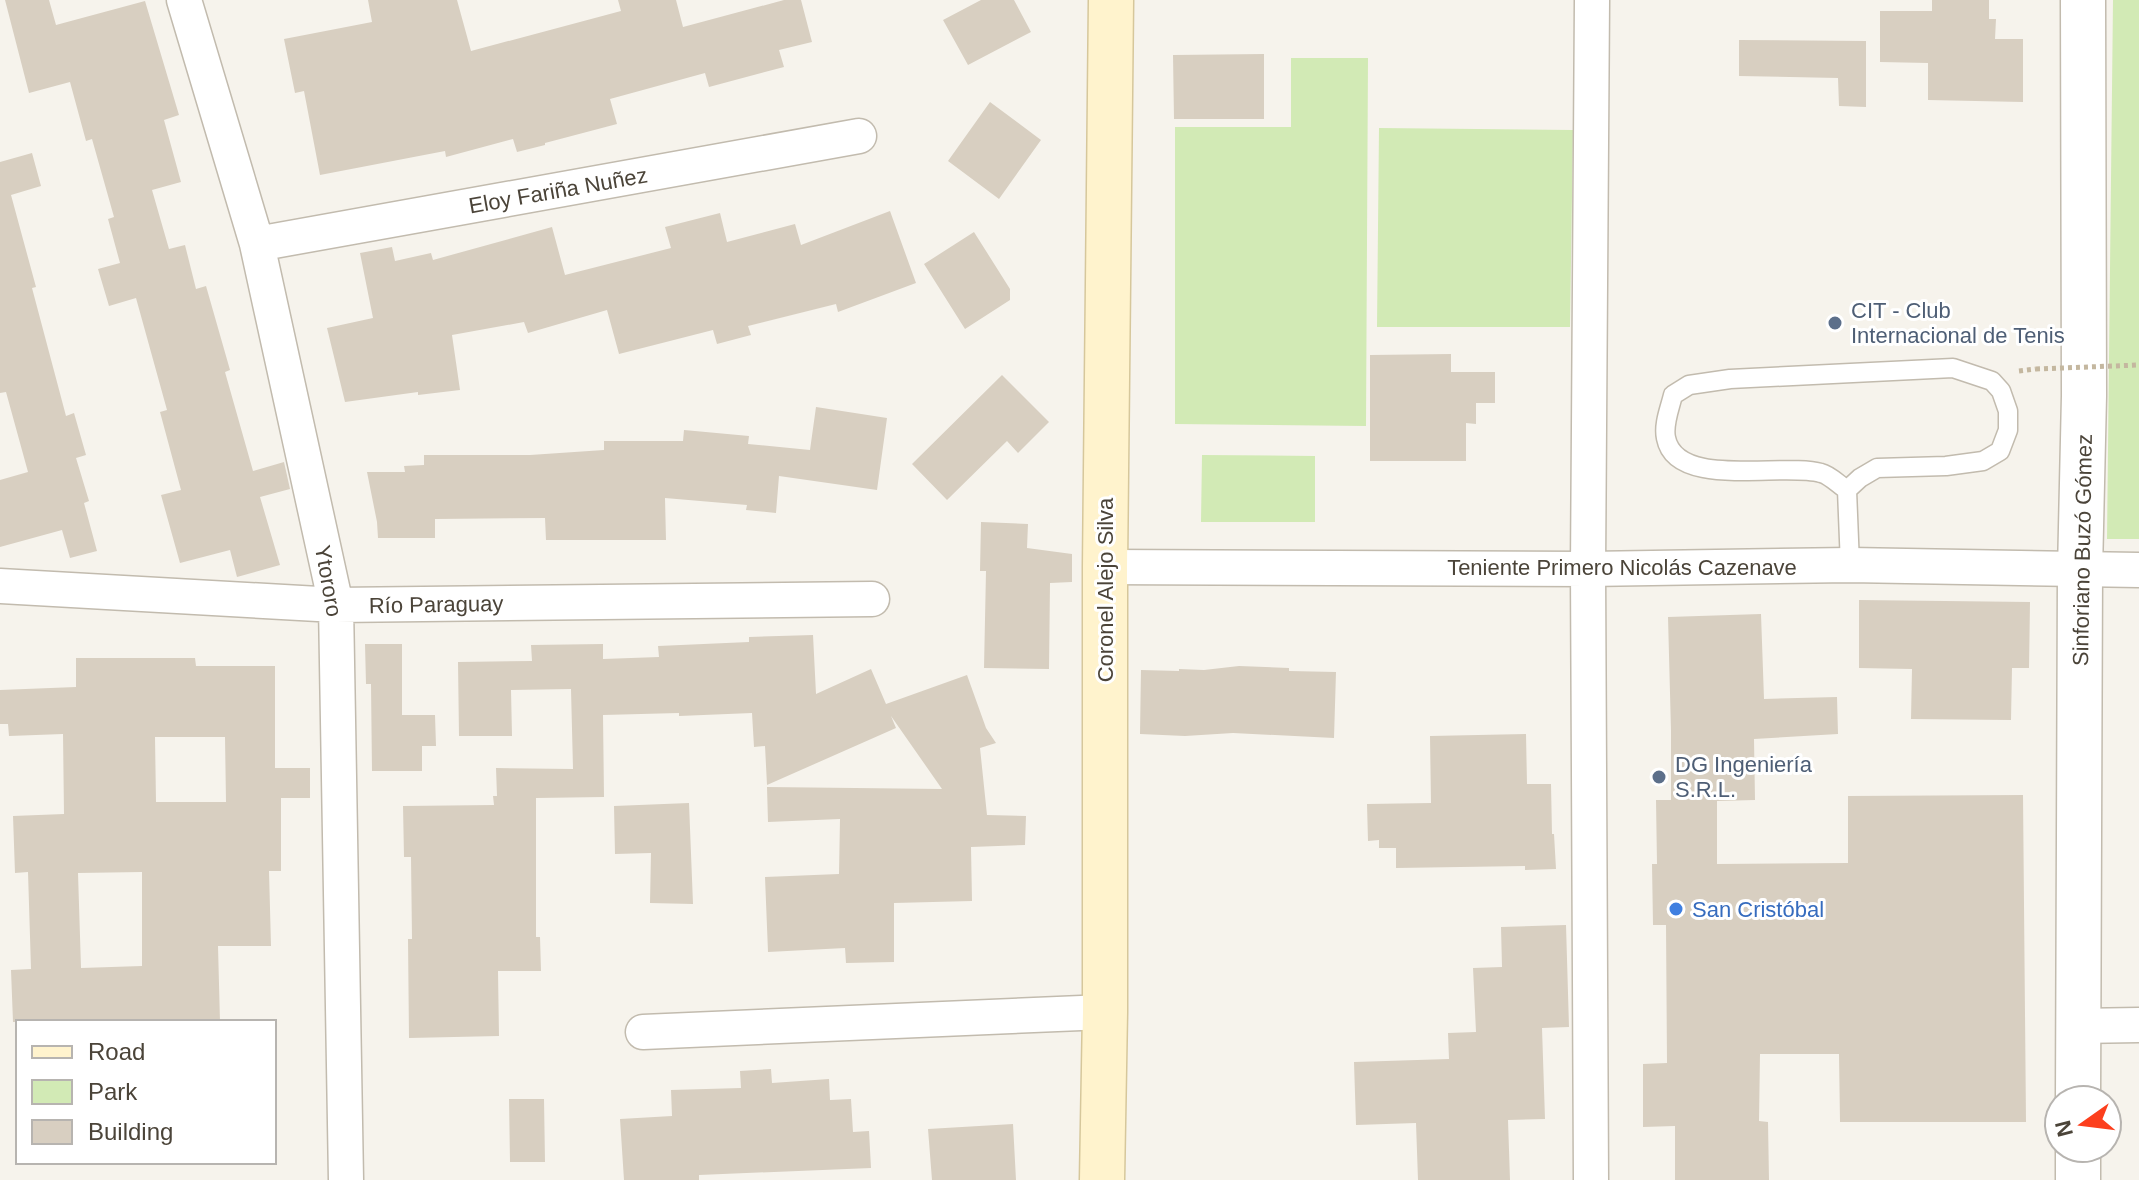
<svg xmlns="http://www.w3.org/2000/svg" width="2139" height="1180" viewBox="0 0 2139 1180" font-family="Helvetica,sans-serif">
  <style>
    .green { fill: #d2eab5 }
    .building { fill: #d8cfc1; fill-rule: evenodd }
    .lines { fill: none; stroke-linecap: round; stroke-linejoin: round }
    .service-casing { stroke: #c2bbae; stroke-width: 21 }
    .minor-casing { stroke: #c2bbae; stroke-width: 37 }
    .tertiary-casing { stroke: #c2bbae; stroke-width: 47 }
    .secondary-casing { stroke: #d6c79b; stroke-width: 47 }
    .path { stroke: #c4b79f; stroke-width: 5; stroke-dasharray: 4 4; stroke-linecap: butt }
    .service { stroke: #fff; stroke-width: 18 }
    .minor { stroke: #fff; stroke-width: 34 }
    .tertiary { stroke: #fff; stroke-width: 44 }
    .secondary { stroke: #fff3cd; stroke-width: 44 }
    .path-bridge { stroke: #c4b79f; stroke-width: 5; stroke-dasharray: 4 4; stroke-linecap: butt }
    .service-dot { fill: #5c6f8a; stroke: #fff; stroke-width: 3 }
    .shop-dot { fill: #3f7fe0; stroke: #fff; stroke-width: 3 }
    .labels { text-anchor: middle; stroke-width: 6; stroke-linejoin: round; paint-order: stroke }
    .street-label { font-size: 22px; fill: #4b4439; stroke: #fff }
    .service-label { font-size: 22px; fill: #4e5e75; stroke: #fff; text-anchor: start }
    .shop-label { font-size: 22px; fill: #366cbe; stroke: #fff; text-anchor: start }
  </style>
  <rect width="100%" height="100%" fill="#f6f3ec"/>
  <path class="green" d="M2113 0H2139V539H2107Z
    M1291 58H1368L1366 426 1175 424V127H1291Z
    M1379 128 1573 130 1570 327H1377Z
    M1202 455 1315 456V522H1201Z"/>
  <path class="building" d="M5 0H49L56 25 145 1 179 115 164 120 181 182 152 190 169 249 185 245 196 289 206 286 230 370 225 372 253 471 284 462 290 489 260 497 280 565 237 577 230 550 180 563 161 495 181 490 160 412 167 410 136 298 109 306 98 269 120 263 108 219 114 217 92 139 86 141 70 82 29 93Z
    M368 0H457L471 51 621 11 618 0H676L683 27 784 0H801L812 42 779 50 784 67 709 87 705 73 610 99 617 124 545 143V145L517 152 513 139 446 157 445 151 320 175 304 91 295 93 284 39 372 22Z
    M981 0H1014L1031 32 968 65 943 20Z
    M1932 0H1989V19H1996L1995 39H2023V102L1928 100V63L1880 62V11H1932Z
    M1739 40 1866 41V107L1839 106 1838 78 1739 76Z
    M1264 54V119H1174L1173 55Z
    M990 102 1041 140 999 199 948 161Z
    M32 153 41 186 11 195 36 287 32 288 66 416 74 413 86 455 76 458 89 501 84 503 97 551 70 558 62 530 0 547V480L28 472 6 392 0 393V162Z
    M890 211 916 283 838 312 836 304 748 326 751 335 717 344 713 330 619 354 607 310 528 333 524 322 452 335 460 390 418 395V392L345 402 327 328 373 318 360 253 392 247 395 261 431 253 433 260 552 227 565 275 671 248 665 227 720 213 727 242 795 224 801 245Z
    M974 232 1010 289V300L965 329 924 264Z
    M1451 354V372H1495V403H1476V424L1466 423V461H1370V355Z
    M1002 375 1049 422 1018 453 1007 441 947 500 912 464Z
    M816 407 887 418 877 490 779 476 776 513 746 510 747 505 665 498 666 540H546L545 518 435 519V538H378L377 522 367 472H405L404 466 424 465V455H530L604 450V441H683L684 430 749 436 748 444 810 450Z
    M981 522 1028 524 1027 548 1072 554V582L1050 583 1049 669 984 668 986 571H980Z
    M1859 600 2030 602 2029 668H2012L2011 720 1911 719 1912 669 1859 668Z
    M1761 614 1764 699 1837 697 1838 734 1754 739 1755 800 1717 801V864L1848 863V796L2023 795 2026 1122H1840L1839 1054H1760L1759 1121 1768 1122 1769 1180H1675V1126L1643 1127V1064L1667 1063 1666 925H1653L1652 864H1657L1656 800H1671V731L1668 617Z
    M813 635 816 694 871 669 886 704 967 675 986 728 996 743 980 748 987 815 1026 816 1025 845 971 847 972 901 894 903V962L846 963 845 948 768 952 765 877 839 874 840 819 768 822 767 787 942 789 891 716 896 728 767 785 765 746 754 747 752 713 679 716V713L603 715 604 797 536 798V937H540L541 971H498L499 1036 409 1038 408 939H412L411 857H404L403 806 494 805 493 796H497L496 768 573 769 571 689 511 690 512 736H459L458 662 532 661 531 645 603 644V659L659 657 658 646 749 642V637Z
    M365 644H402V715H435L436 746H422V771H372L371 684H366Z
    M76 658H195L196 666H275V768H310V798H281V871H269L271 946H218L220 1022H147L146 1019 13 1022 11 970 31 969 28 872 15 873 13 816 64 814 63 734 9 736 8 724H0V690L76 687ZM155 737H225L226 802H156ZM142 872V966L81 968 78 873Z
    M1239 666 1289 668V671L1336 672 1334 738 1233 733 1185 736 1140 734 1141 670 1179 671V669L1204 670Z
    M1526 734 1527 784H1551L1552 834H1554L1556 869 1525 870V866L1396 868V848H1379V840L1368 841 1367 804 1431 803 1430 736Z
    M689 803 693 904 650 903 651 853 615 854 614 806Z
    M1566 925 1569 1027 1542 1028 1545 1119 1508 1120 1510 1180H1418L1416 1123 1356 1125 1354 1062 1449 1059 1448 1033 1476 1032 1473 968 1502 967 1501 927Z
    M771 1069 772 1083 829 1079 830 1100 851 1099 853 1132 869 1131 871 1168 699 1175V1180H624L620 1119 672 1116 671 1090 741 1088 740 1071Z
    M509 1099H544L545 1162H510Z
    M1013 1124 1016 1180H932L928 1129Z"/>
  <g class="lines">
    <defs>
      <path id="service" d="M1847 490 1860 478 1877 468 1946 466 1983 461 2000 451 2008 430V411L2001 391 1992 381 1953 368 1730 379 1689 385 1673 395C1670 408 1663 424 1666 438 1676 490 1784 462 1821 473 1830 475 1839 485 1847 490L1850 565"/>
      <path id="minor" d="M184 0 257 244 336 605 346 1180
        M257 244 859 136
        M1105 567 1588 569 1850 565 2139 570
        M0 586 336 605 872 599
        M2078 1026 2139 1025
        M643 1032 1105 1012
        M1591 1180 1588 569 1592 0"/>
      <path id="tertiary" d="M2078 1100 2080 571 2084 396 2083 0
        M2078 1180V1148"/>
      <path id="secondary" d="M1102 1180 1105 1012V567L1111 0"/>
    </defs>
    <use href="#service" class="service-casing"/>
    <use href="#minor" class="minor-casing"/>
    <use href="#tertiary" class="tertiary-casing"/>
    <use href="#secondary" class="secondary-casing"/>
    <path class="path" d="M2019 371 2036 369"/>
    <use href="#service" class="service"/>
    <use href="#minor" class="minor"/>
    <use href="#tertiary" class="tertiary"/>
    <use href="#secondary" class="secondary"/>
    <path class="path-bridge" d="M2036 369 2139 365"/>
  </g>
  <g class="service-dot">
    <circle cx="1835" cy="323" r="8"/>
    <circle cx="1659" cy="777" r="8"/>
  </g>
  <circle class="shop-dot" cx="1676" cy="909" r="8"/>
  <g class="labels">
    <g class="street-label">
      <text transform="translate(558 190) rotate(-10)" y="8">Eloy Fariña Nuñez</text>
      <text transform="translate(2082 550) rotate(-89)" y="8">Sinforiano Buzó Gómez</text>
      <text x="1622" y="575">Teniente Primero Nicolás Cazenave</text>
      <text transform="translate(329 581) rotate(80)" y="8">Ytororo</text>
      <text transform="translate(1105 590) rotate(-90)" y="8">Coronel Alejo Silva</text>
      <text transform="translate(436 604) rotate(-1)" y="8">Río Paraguay</text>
    </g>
    <g class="service-label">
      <text x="1851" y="318">CIT - Club<tspan x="1851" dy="25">Internacional de Tenis</tspan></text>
      <text x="1675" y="772">DG Ingeniería<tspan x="1675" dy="25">S.R.L.</tspan></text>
    </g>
    <g class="shop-label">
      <text x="1692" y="917">San Cristóbal</text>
    </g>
  </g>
  <rect x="16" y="1020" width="260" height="144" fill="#ffffff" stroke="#b7b4b0" stroke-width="2"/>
  <rect x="32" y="1046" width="40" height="12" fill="#fff3cd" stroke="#b7b4b0" stroke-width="2"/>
  <text x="88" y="1060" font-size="24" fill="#4b4439">Road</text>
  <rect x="32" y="1080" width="40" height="24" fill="#d2eab5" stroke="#b7b4b0" stroke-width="2"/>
  <text x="88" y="1100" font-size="24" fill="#4b4439">Park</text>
  <rect x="32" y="1120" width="40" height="24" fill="#d8cfc1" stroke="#b7b4b0" stroke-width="2"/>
  <text x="88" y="1140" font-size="24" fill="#4b4439">Building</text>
  <g transform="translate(2083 1124) rotate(256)"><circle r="38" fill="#ffffff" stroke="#b7b4b0" stroke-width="2"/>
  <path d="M0-6L14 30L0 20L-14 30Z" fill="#fc3f1d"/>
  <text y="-12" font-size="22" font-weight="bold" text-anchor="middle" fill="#4b4439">N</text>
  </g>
</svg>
